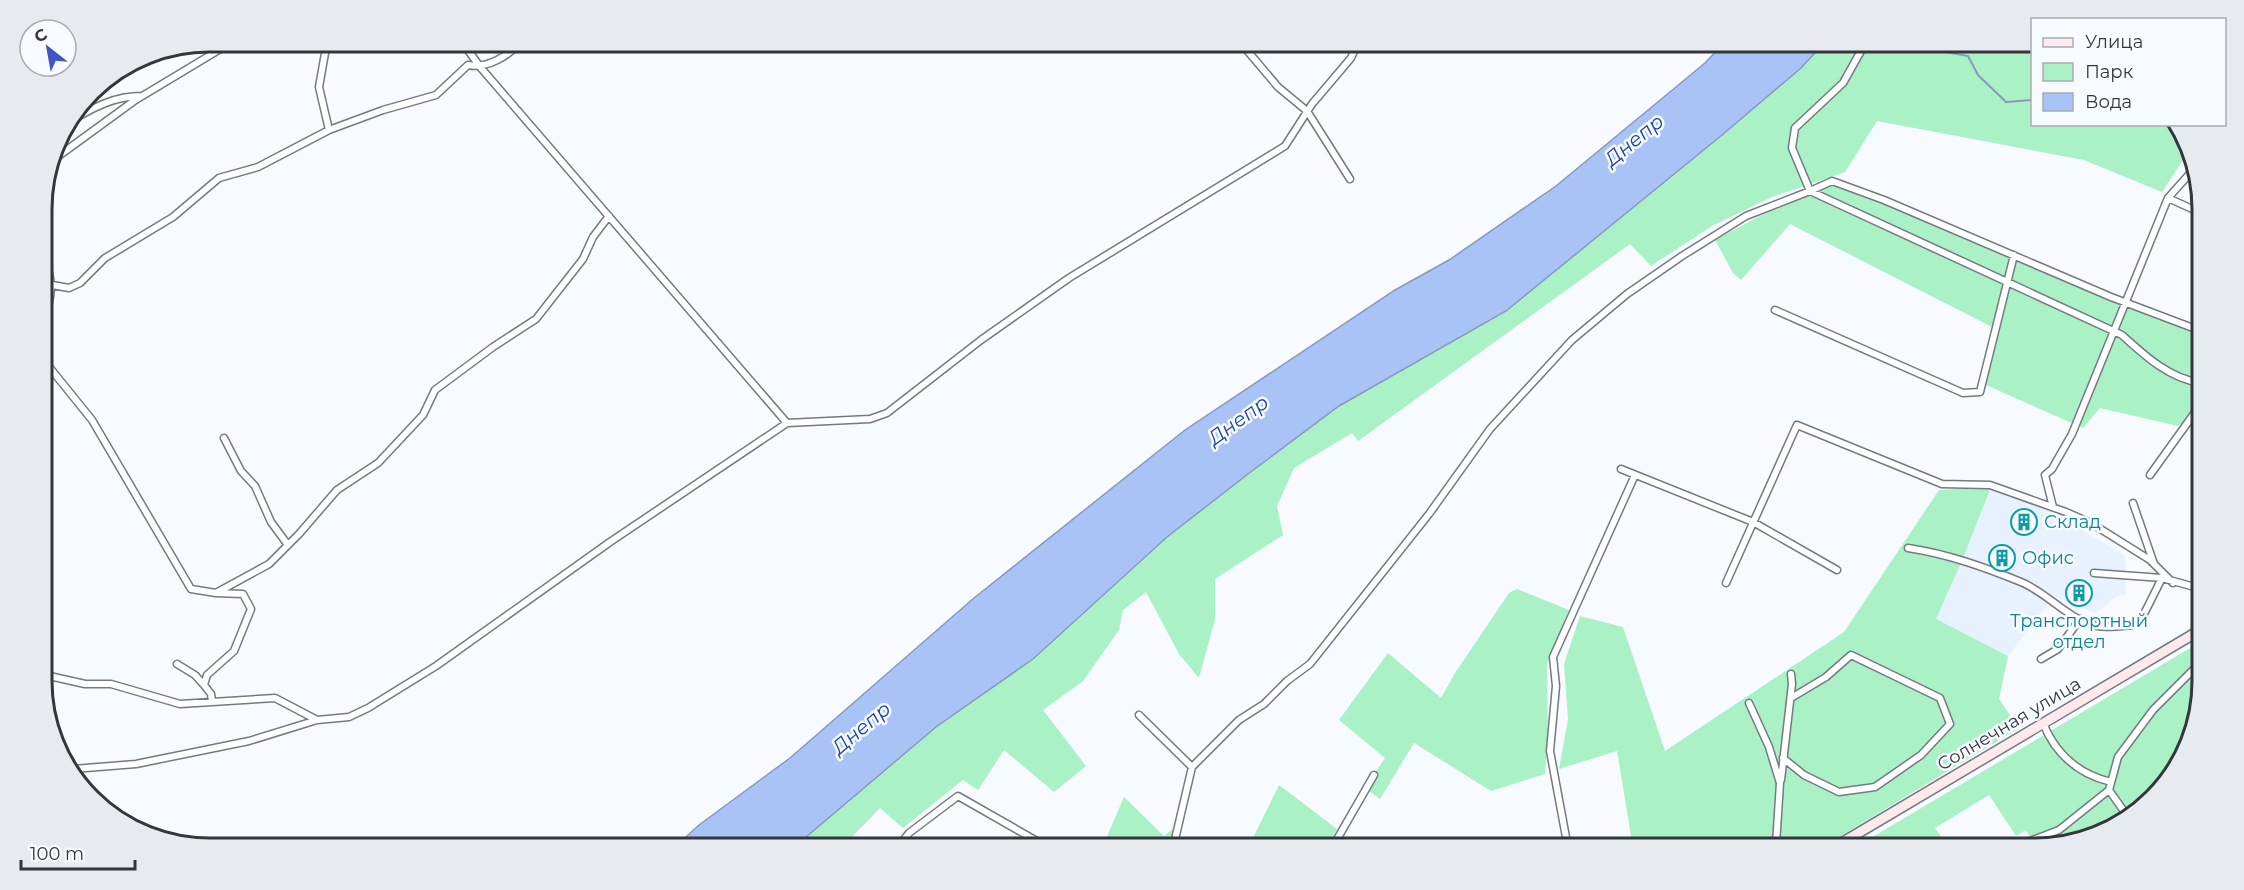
<svg xmlns="http://www.w3.org/2000/svg" width="2244" height="890" viewBox="0 0 2244 890" font-family="Montserrat,sans-serif">
  <style>
    .built { fill: #e7f2fe }
    .green { fill: #aaf2c6 }
    .water { fill: #aac3f7; stroke: #8699be; stroke-width: 1.5 }
    .lines { fill: none; stroke-linecap: round; stroke-linejoin: round }
    .stream { stroke: #8699be; stroke-width: 2 }
    .street-casing { stroke: #737a82; stroke-width: 9 }
    .secondary-casing { stroke: #737a82; stroke-width: 12 }
    .street { stroke: #fff; stroke-width: 6 }
    .secondary { stroke: #feeaec; stroke-width: 9 }
    .rail { stroke: #898c90; stroke-width: 2; stroke-dasharray: 10 10; stroke-linecap: butt }
    .labels { text-anchor: middle; stroke-width: 5; stroke-linejoin: round; paint-order: stroke }
    .culture-label { font-size: 18px; fill: #0d838f; stroke: #f7fafe; text-anchor: start }
    .street-label { font-size: 18px; fill: #33363a; stroke: #f7fafe }
    .water-label { font-size: 20px; font-style: italic; fill: #1d44a3; stroke: #f7fafe }
    .rim { fill: none; stroke: #33363a; stroke-width: 3 }
  </style>
  <rect width="100%" height="100%" fill="#f7fafe"/>
  <path class="built" d="M1991 487 2053 507 2068 521 2125 556V595L2117 596 2096 613 2053 597 2008 656 1935 620 1964 556Z"/>
  <path class="green" d="M1825 42H2032V124L2174 125 2187 154 2162 192 2084 160 1877 121 1845 172 1772 197 1712 226 1651 266 1630 244 1358 441 1352 433 1294 468 1277 506 1283 535 1215 579V619L1199 678 1179 654 1146 592 1123 610 1119 630 1083 681 1043 710 1086 766 1054 792 1004 750 978 790 963 780 903 828 880 808 841 848H793L936 727 1033 659 1167 537 1248 474 1339 406 1506 311 1722 135 1801 68Z
    M1836 180 2201 333V436L2200 413 2178 426 2100 408 2083 428 1979 382 1994 328 1790 224 1741 280 1733 273 1715 240 1784 203Z
    M1991 487 1964 556 1936 619 2008 656 1999 699 2019 728 1821 848H1633L1617 751 1559 769 1568 719 1564 664 1580 616 1623 627 1665 751 1844 632 1939 490Z
    M1517 589 1569 610 1547 664 1548 737 1545 774 1491 791 1414 743 1380 799 1365 788 1385 758 1339 720 1388 653 1441 698 1455 673 1509 593Z
    M2202 641V680L2193 735 2136 814 2045 848H2037L2026 830 2016 836 1989 795 1935 828 1950 848H1854Z
    M1279 785 1337 829 1327 848H1248Z
    M1124 797 1164 836 1174 828 1171 848H1102Z"/>
  <path class="water" d="M1725 42H1825L1801 68 1722 135 1506 311 1339 406 1248 474 1167 537 1033 659 936 727 793 848H674L699 825 790 758 974 598 1185 430 1395 290 1449 260 1556 186 1705 63Z"/>
  <g class="lines">
    <path class="stream" d="M1923 42 1940 51 1968 56 1978 75 2006 102 2032 100"/>
    <defs>
      <path id="street" d="M327 42 319 87 329 130
        M1240 42 1278 87 1307 111 1350 179
        M1866 42 1843 83 1795 128 1792 148 1810 191 1832 181 1884 200 2111 297 2201 331
        M70 121C95 107 114 96 142 96
        M53 160 134 101 232 42
        M2168 198 2201 213
        M43 251C53 282 54 291 43 323
        M52 285 69 288 80 283 105 258 173 217 219 178 258 167 329 130 383 110 436 95 468 65C487 69 508 56 521 42
        M1775 310 1963 393 1980 392 2014 255
        M43 366 50 368 92 420 191 589 216 593 269 564 299 534 337 490 378 463 423 415 435 390 493 347 536 319 583 259 593 237 609 216
        M43 374V379
        M787 423 870 419 887 413 981 340 1069 278 1285 146 1312 104 1351 58 1358 42
        M224 438 241 471 255 486 271 522 288 545
        M1621 469 1753 522 1837 570
        M2150 475 2201 404
        M2133 503 2154 564
        M2053 507 2045 475 2052 469 2072 434 2168 198 2193 170
        M1908 548C1948 554 1984 567 2021 582 2048 593 2067 619 2097 626 2107 628 2122 626 2133 625L2143 616 2162 578
        M2094 573 2162 578 2202 589
        M1726 583 1797 425 1942 484 1990 485 2066 512 2091 523 2150 560 2173 583
        M2041 659 2058 649 2080 619
        M177 664 195 675 204 685
        M45 675 85 684H111L180 704 275 698 317 720
        M212 701 211 694 204 685 207 675 234 651 251 609 243 594 216 593
        M1749 703 1769 747 1780 783 1776 844 1772 848
        M1139 715 1192 767
        M2043 723C2056 755 2078 774 2111 782
        M1783 758 1804 775 1839 792 1875 787 1921 755 1950 724 1940 698 1851 655 1826 677 1791 698
        M73 769 136 764 249 741 317 720 349 717 368 708 436 666 610 542 787 423 481 68 462 42
        M1781 780 1792 684 1791 674
        M2109 790 2118 757 2153 710 2202 661
        M2025 843 2059 830 2109 790 2128 817
        M897 848 909 833 958 796 1049 848
        M1173 848 1192 767 1239 720 1264 704 1287 681 1310 664 1429 514 1490 429 1572 340 1627 294 1682 256 1746 216 1810 191 2122 335C2145 356 2170 379 2201 383
        M1332 848 1374 775
        M1568 848 1550 751 1556 686 1553 657 1635 475
        M2011 848 2025 843 2027 848"/>
      <path id="secondary" d="M1833 848 2202 629"/>
    </defs>
    <use href="#street" class="street-casing"/>
    <use href="#secondary" class="secondary-casing"/>
    <use href="#street" class="street"/>
    <use href="#secondary" class="secondary"/>
    <path class="rail" d="M90 95 155 53"/>
  </g>
  <defs>
    <symbol id="building-ring" viewBox="-11 -11 22 22"><circle r="9.5" fill="#f7fafe" stroke="#0f9aa8" stroke-width="1.5"/><path d="M-4-6H4V6H1V3H-1V6H-4ZM-2.5-4.3h1.7v1.8h-1.7ZM.8-4.3h1.7v1.8H.8ZM-2.5-1h1.7V.8h-1.7ZM.8-1h1.7V.8H.8Z" fill="#0f9aa8"/></symbol>
  </defs>
  <g fill-rule="evenodd">
    <use href="#building-ring" x="2009" y="507" width="30" height="30"/>
    <use href="#building-ring" x="1987" y="543" width="30" height="30"/>
    <use href="#building-ring" x="2064" y="578" width="30" height="30"/>
  </g>
  <g class="labels">
    <g class="culture-label">
      <text x="2044" y="528">Склад</text>
      <text x="2022" y="564">Офис</text>
      <text x="2079" y="627" text-anchor="middle">Транспортный<tspan x="2079" dy="21">отдел</tspan></text>
    </g>
    <g class="street-label">
      <text transform="translate(2009 724) rotate(-31)" y="6">Солнечная улица</text>
    </g>
    <g class="water-label">
      <text transform="translate(1634 140) rotate(-39)" y="7">Днепр</text>
      <text transform="translate(1238 420) rotate(-36)" y="7">Днепр</text>
      <text transform="translate(861 728) rotate(-40)" y="7">Днепр</text>
    </g>
  </g>
  <path d="M0 0H2244V890H0ZM209 52H2035A157 157 0 0 1 2192 209V681A157 157 0 0 1 2035 838H209A157 157 0 0 1 52 681V209A157 157 0 0 1 209 52Z" fill="#e7eaee" fill-rule="evenodd"/>
  <path class="rim" d="M209 52H2035A157 157 0 0 1 2192 209V681A157 157 0 0 1 2035 838H209A157 157 0 0 1 52 681V209A157 157 0 0 1 209 52Z"/>
  <rect x="2031" y="18" width="195" height="108" fill="#f7fafe" stroke="#a9acb0" stroke-width="1.5"/>
  <rect x="2043" y="38" width="30" height="9" fill="#feeaec" stroke="#a9acb0" stroke-width="1.5"/>
  <text x="2085" y="48" font-size="18" fill="#33363a">Улица</text>
  <rect x="2043" y="63" width="30" height="18" fill="#aaf2c6" stroke="#a9acb0" stroke-width="1.5"/>
  <text x="2085" y="78" font-size="18" fill="#33363a">Парк</text>
  <rect x="2043" y="93" width="30" height="18" fill="#aac3f7" stroke="#a9acb0" stroke-width="1.5"/>
  <text x="2085" y="108" font-size="18" fill="#33363a">Вода</text>
  <g transform="translate(48 48) rotate(329)"><circle r="28" fill="#f7fafe" stroke="#a9acb0" stroke-width="1.5"/>
  <path d="M0-4.5L10 22L0 15L-10 22Z" fill="#4154c8"/>
  <text y="-9" font-size="16" font-weight="bold" text-anchor="middle" fill="#33363a">С</text>
  </g>
  <path d="M21 860v9h114v-9" fill="none" stroke="#33363a" stroke-width="3"/>
  <text x="30" y="860" font-size="18" fill="#33363a" stroke="#f7fafe" stroke-width="4.5" paint-order="stroke">100 m</text>
</svg>
